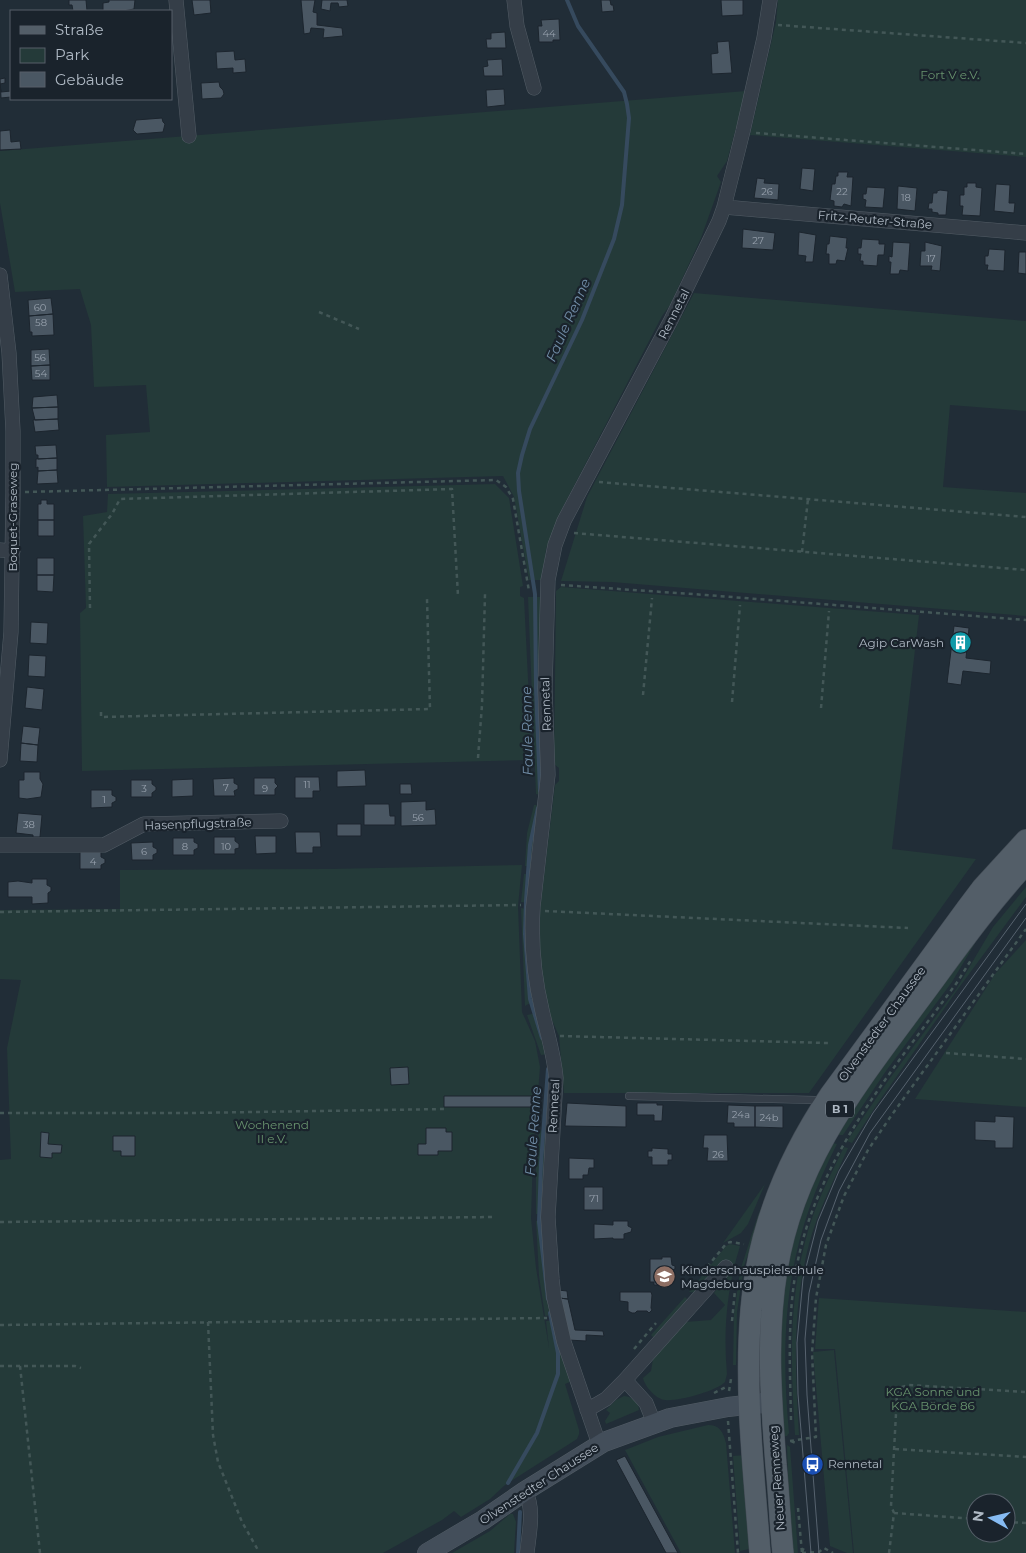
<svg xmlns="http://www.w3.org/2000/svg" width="1026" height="1553" viewBox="0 0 1026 1553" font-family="Montserrat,sans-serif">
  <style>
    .green { fill: #243a39; fill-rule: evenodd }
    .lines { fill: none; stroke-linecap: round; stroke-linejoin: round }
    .stream { stroke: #364a5e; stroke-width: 4 }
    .building { fill: #4a5763; stroke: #1c252e }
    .lane-casing { stroke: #525c65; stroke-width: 8 }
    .street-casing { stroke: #525c65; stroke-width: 15 }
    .secondary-casing { stroke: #525c65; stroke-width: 20 }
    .primary-casing { stroke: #414a54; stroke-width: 22 }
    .path { stroke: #435757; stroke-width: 2.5; stroke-dasharray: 4 4; stroke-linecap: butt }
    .lane { stroke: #353e48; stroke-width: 7 }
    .street { stroke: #353e48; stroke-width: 14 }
    .secondary { stroke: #434e5a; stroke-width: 19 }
    .primary { stroke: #535e68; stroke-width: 21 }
    .tram { stroke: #57636f; stroke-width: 1 }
    .labels { text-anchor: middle; stroke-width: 4.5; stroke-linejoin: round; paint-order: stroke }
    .number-label { font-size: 10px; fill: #96a0ac }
    .shield { fill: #1a232c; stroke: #828c96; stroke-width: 1 }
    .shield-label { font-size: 11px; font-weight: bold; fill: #afb9c4 }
    .park-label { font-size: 12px; fill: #68936e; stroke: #1a232c }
    .street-label { font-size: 12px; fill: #afb9c4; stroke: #1a232c }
    .poi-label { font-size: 12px; fill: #afb9c4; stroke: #1a232c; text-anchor: start }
    .water-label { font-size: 14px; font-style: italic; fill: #718da7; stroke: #1a232c }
  </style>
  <rect width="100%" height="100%" fill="#212d37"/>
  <path class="green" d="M778 0H1026V157L750 135 776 22Z
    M746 91 727 161 717 176 721 182 701 238 670 305 662 316 562 509 546 549 543 580H529L514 497 503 476 107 487 106 435 150 432 146 385 94 387 91 325 80 289 15 292 0 203V151Z
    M694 293 1026 321V411L950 405 943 487 1026 493V616L612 582 561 581 587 497Z
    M495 484 509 498 523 586 520 587V596L524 598 532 760 82 771 80 613 86 608 83 516 107 512 108 494Z
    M561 587 919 615 892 849 976 859 809 1093H564L559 1036 548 1011 539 952 540 910 555 785 559 781V768L554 764 556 591Z
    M528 597H543V796L536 794Z
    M534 805H540L533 867 525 866 527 833Z
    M522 865 518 906 522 1012 535 1041 540 1067 533 1155 531 1218 536 1268 549 1348 546 1321 556 1320 570 1382 565 1384 579 1430V1434L577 1439 505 1485 490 1499 461 1517 454 1511 442 1520 383 1553H0V1160L11 1159 7 1048 21 980 0 979V910L120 909V870L330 869Z
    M524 874H531L529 903 521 902Z
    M1026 887V897L958 989 878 1103 852 1143 847 1141 890 1078 957 988 993 927Z
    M521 908 530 910 535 1000 525 1006Z
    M984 928 952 982 886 1071 843 1135H839L836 1133V1128Z
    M1026 940V1107L915 1099 995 974Z
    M537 1013 549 1054 541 1055 527 1015Z
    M539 1130 547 1132 544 1159 542 1214H536V1155Z
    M833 1143 837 1144C787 1242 779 1325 789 1433L787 1436 781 1437 777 1323 801 1201Z
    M844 1147 848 1148C834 1180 818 1211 809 1244 792 1309 795 1370 799 1435H795C791 1370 788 1306 805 1242 813 1208 829 1178 844 1147Z
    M765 1184 748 1224 741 1233 723 1243Z
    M771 1189 744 1266 737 1312 736 1365H733L734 1314 740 1271 758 1215 767 1195Z
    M536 1221H542L554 1315 545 1316 539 1276Z
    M730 1244 740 1246C727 1287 723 1331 727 1374L725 1382C717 1391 676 1402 665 1400 656 1399 645 1387 643 1378L651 1371 653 1359 685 1322 711 1320 725 1305 714 1293 731 1269 697 1293 689 1292 726 1246Z
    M685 1297 689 1301 655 1339 651 1335Z
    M819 1298 1026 1312V1553H854L835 1349H815ZM976 1503H1006V1533H976Z
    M834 1350V1351L853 1553H847L830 1546 813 1352Z
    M624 1396C633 1397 639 1402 639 1410L606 1424 605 1421 610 1413 606 1410 616 1400Z
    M708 1425C720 1425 723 1432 726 1443L735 1553H681L625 1450 658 1437Z
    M787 1445 790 1447 798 1553H790Z
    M746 1455 753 1543 749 1549 740 1551 733 1456Z
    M510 1514H513L516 1522 514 1553H452L490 1531Z"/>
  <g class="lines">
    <path class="stream" d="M540 791 536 688 535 594 519 491 518 473 522 455 530 429 582 320 614 239 622 205 629 118 627 104 624 92 578 26 567 0
      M538 808 530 845 526 901 525 934 530 999 542 1038
      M548 1299 539 1222 541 1163 548 1069
      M508 1483 537 1433 558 1374V1353L550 1313
      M518 1553 520 1512"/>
  </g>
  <path class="building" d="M69 0H86L87 11H73L72 5H69Z
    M109 0H135L134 9 123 11H103V3L109 2Z
    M192 0H210L211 13 194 15Z
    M301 0H315L313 12 317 13V25L342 28 343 36 323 38 324 29 311 28 310 33 304 34Z
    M322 0H347L348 6 339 7 338 3H331L330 11 321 9Z
    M601 0H610L611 5H613L614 11 602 12Z
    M721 0H743V15L722 16Z
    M559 19 560 40H553V42H539L538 26H542L541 20Z
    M505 32 506 48H487L486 39H491V33Z
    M729 41 732 73 712 74 711 54 718 53 717 42Z
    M234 51 235 60 245 59 246 72 233 73V68L217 69 216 52Z
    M502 59 503 76H484L483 67 488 66 487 60Z
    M5 78V83L0 84 1 92 11 91V97L1 98 0 79Z
    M219 82 220 87 223 90 224 94 221 98 202 99 201 83Z
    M504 89 505 105 487 107 486 90Z
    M162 118 163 122 165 124 163 132 137 134 133 130 136 120Z
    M10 130 11 142 20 141 21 149 0 150V131Z
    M802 168 815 169 813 191 800 189Z
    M838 172H848L847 177H853L851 206 844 204 842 207 834 206V201L830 200 832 184H835L836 176H838Z
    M757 178 765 179 764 183 779 184 778 200 754 198Z
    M967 183H976V187L982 188 980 216 962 215 963 206H960V195H964V187H967Z
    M996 184 1010 185 1009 203H1015L1014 213 994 211Z
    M898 186 917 188 915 211 897 209Z
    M867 187 885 188 883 208 865 207 866 200 863 199V194H866Z
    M940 190 948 191 946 215H938V213L932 212V209H928L929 203H932L933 193H937V191Z
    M743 229 775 233 773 250 742 248Z
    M799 232 816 235 813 262H805L806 256 798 255Z
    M830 236 847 238 846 248H848L845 261 837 260 836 264H829V254H826L827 244H829Z
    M862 239 879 240V244H885L884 255H878L877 266 863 265V261H860L861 254H858V248H861Z
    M893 242 910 243 908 271 900 270 899 274H890L891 262H889V256L892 257Z
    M925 242 942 246 940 271 931 270 932 266H920L921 251H925Z
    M989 249 1005 250 1004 271 987 270 988 265H985V256H988Z
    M1019 252H1026V274L1018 273Z
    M51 298 53 314 29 316 28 300Z
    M53 314 54 335 32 336V332H30L29 316Z
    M49 349 50 365 31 366V350Z
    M50 365V380H32L31 366Z
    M57 395 58 407 32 408 33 397Z
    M58 407V419L35 420 32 408Z
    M58 419 59 430 35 432 33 420Z
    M56 445 57 458 38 459V455H36L35 446Z
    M57 458V470L38 471V467L36 468V459Z
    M57 470 58 483 37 484 38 471Z
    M41 500H47V504H54V520H38V504H41Z
    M38 520H54V536H38Z
    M37 558H54V575H37Z
    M37 575H54L53 592 37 591Z
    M31 622 48 623 47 644 30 643Z
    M954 626 969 628 966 658 991 661 990 674 963 671 961 685 947 683Z
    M29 655 46 656 45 677 28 676Z
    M27 687 44 689 42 710 25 708Z
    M23 726 40 728 38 745 21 743Z
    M21 743 38 745 37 762 20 761Z
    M365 770 366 786 337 787V771Z
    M24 772H40V779L43 784 41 797 27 799 19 798V780H24Z
    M295 777H319L320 791H313V798H295Z
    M234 778V783L238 785V789L234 791 235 796H214L213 779Z
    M254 778H275V783L278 786 275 789V795H254Z
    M193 779V796L172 797V780Z
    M131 780H152V784L156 787V790L152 793V797H131Z
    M400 784H411L412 794H400Z
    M91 790H112V795L116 797V801L112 803V807L91 808Z
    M426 801V810L435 809 436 825 401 826V802Z
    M364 804H389L390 816H395V825H364Z
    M18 813 42 815 40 837H33V835L16 833Z
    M337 824H361V836H337Z
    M295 832H320L321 847H313V853H296Z
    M255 836H276V853L256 854Z
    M214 837H235V841L239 844V848L235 849V854H214Z
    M173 838H194V842L198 844V848L194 850V855H173Z
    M153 842V847L157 849V853L153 855V860H132L131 843Z
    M80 852H101V857L105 859V863L101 865V869H80Z
    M32 879H47V885L51 887V891L48 893V903L32 904V897H8V882L18 881 32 883Z
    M408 1067 409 1084 391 1085 390 1068Z
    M444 1096H540V1107H444Z
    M567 1103 626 1106V1127L565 1126Z
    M637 1103H657V1105H663L662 1121H654V1115H637Z
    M728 1105 755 1106V1127H734V1123H727Z
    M755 1106H783V1128L755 1127Z
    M995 1116 1014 1117 1013 1148H995V1141L975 1140V1121L995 1122Z
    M426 1128H446V1132H452V1151H438V1155H418V1144H426Z
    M41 1132 49 1133 48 1144 62 1145 61 1153H52V1158L40 1157Z
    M704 1135H727L728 1161H707L708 1148H703Z
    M113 1136H135V1156H121V1151H113Z
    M652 1148 668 1149V1154H672V1160H668V1165H652V1157H648V1151H652Z
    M569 1158 594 1159V1168H589L588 1175H583V1179H569Z
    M584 1187H603V1210H584Z
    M613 1221H628V1226L632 1228 631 1232 624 1234V1239H613V1238L594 1239V1224L613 1225Z
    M662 1257H671L672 1265 675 1266V1269L672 1270V1282H661V1285H654V1282H650V1259H662Z
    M558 1290 567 1291 568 1299 559 1298Z
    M620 1292H651L652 1295 651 1308 652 1310 649 1313 647 1311H637L635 1313H632L628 1311V1302L620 1301Z
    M559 1298 568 1299 575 1330 603 1331 604 1336 586 1335V1341L568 1340Z
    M625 1456 678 1553H666L616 1460Z"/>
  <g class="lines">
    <defs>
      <path id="lane" d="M629 1096 815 1100 820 1104"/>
      <path id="street" d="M176 0 189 136
        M514 0 517 26 534 88
        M724 207 1026 233
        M0 275 9 353 13 431V492L11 632 0 760
        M0 550 13 551
        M0 845H104L144 824 281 821
        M625 1380 646 1403 654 1423
        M587 1410 606 1399 625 1380 726 1267
        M599 1444 564 1342 554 1298 552 1279 548 1217 556 1078C554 1054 547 1033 542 1010 534 977 531 941 533 907L548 775 545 688 548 580 555 545 564 521 671 320 719 221 724 207 743 131 764 38 770 0
        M525 1491C535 1509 529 1533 527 1553"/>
      <path id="secondary" d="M427 1553 483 1520 525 1491 604 1442 670 1418 728 1407 763 1403"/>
      <path id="primary" d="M760 1553C754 1473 744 1391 751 1310 757 1232 787 1159 830 1095L967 908 982 888 1026 840
        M783 1553C780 1524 779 1494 776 1465 771 1400 766 1334 777 1269 795 1162 854 1088 917 1003 952 956 985 908 1026 864"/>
    </defs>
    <use href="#lane" class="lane-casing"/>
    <use href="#street" class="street-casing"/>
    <use href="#secondary" class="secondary-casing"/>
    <use href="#primary" class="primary-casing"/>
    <path class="path" d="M778 25 1026 43
      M756 133 1026 154
      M319 312 359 329
      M599 482 1026 517
      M25 492 496 480 506 487 513 499 529 591
      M574 533 1026 570
      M802 552 808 499
      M561 585 706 595 1026 620
      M90 608 89 544 112 514 120 499 452 489 458 596
      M643 695 652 598
      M732 702 740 605
      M821 708 829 611
      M101 712V717L430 709 427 599
      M478 758 482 705 485 594
      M545 911 908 928
      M0 912 521 905
      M560 1036 828 1043
      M946 1053 1026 1059
      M0 1113H191L445 1109
      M0 1222 496 1217
      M702 1273 726 1244 730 1242 744 1244
      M732 1321 735 1290
      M208 1322 213 1435 218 1462 242 1522 258 1550
      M0 1325 547 1318
      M634 1349 656 1323
      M0 1366H75L81 1368
      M20 1366 40 1553
      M729 1391 731 1379
      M714 1393 728 1386
      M791 1420C790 1368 787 1316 797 1265 818 1156 894 1069 958 981L971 960
      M728 1421 738 1553
      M790 1441 816 1437 812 1353 816 1298 826 1245 844 1196 868 1150 891 1116 1026 929
      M791 1441 798 1444
      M895 1449 1026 1457
      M798 1508 802 1553
      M894 1513 976 1519
      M1006 1522 1026 1523
      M802 1552 805 1545
      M802 1553 819 1552 824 1548 833 1553
      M889 1553 894 1513 891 1506 897 1395 902 1387 909 1385 1026 1392"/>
    <use href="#lane" class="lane"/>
    <use href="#street" class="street"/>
    <use href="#secondary" class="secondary"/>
    <use href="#primary" class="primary"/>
    <path class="tram" d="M811 1553 798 1394 797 1343 803 1279 818 1221 839 1171 873 1113 1026 904
      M819 1553 807 1395 805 1339 809 1293 821 1240 839 1191 870 1133 1026 918"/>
  </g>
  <defs>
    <symbol id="building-disc" viewBox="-11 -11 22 22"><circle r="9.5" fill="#0f9aa8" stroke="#1a232c"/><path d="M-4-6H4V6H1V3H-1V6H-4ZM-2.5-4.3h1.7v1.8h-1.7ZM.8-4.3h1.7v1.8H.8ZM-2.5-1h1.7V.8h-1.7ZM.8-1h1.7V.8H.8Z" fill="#fff"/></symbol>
    <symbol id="school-disc" viewBox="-11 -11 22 22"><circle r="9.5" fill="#8d6e63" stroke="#1a232c"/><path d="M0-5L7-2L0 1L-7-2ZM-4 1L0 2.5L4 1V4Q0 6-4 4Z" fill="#fff"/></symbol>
    <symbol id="bus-disc" viewBox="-11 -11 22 22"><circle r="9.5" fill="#1a4fb4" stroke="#1a232c"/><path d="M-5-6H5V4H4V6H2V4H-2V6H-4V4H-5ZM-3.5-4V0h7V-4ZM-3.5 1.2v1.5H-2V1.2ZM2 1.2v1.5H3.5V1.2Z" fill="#fff"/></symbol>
  </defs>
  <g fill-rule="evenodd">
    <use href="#building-disc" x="948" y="630" width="25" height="25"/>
    <use href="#school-disc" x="652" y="1264" width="25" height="25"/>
    <use href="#bus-disc" x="800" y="1452" width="25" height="25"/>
  </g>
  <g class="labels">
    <g class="number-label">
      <text x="549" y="37">44</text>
      <text x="767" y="195">26</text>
      <text x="842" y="195">22</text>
      <text x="906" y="201">18</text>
      <text x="758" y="244">27</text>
      <text x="931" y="262">17</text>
      <text x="40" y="311">60</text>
      <text x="41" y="326">58</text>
      <text x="40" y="361">56</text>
      <text x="41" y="377">54</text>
      <text x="307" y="788">11</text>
      <text x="226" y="791">7</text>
      <text x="144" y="792">3</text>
      <text x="265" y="792">9</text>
      <text x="104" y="803">1</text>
      <text x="418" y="821">56</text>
      <text x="29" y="828">38</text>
      <text x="185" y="850">8</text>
      <text x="226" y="850">10</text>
      <text x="144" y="855">6</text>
      <text x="93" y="865">4</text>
      <text x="741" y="1118">24a</text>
      <text x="769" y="1121">24b</text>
      <text x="718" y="1158">26</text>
      <text x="594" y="1202">71</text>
    </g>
    <rect class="shield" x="826" y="1100.5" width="28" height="17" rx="4"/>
    <g class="shield-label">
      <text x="840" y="1113">B 1</text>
    </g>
    <g class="park-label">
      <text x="950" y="79">Fort V e.V.</text>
      <text x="272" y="1129">Wochenend<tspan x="272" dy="14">II e.V.</tspan></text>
      <text x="933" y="1396">KGA Sonne und<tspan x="933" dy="14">KGA Börde 86</tspan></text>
    </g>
    <g class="street-label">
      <text transform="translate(875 220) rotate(5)" y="4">Fritz-Reuter-Straße</text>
      <text transform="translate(674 314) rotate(-63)" y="4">Rennetal</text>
      <text transform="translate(13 517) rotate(-90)" y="4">Boquet-Graseweg</text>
      <text transform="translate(546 704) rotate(-92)" y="4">Rennetal</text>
      <text transform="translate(198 824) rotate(-2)" y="4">Hasenpflugstraße</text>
      <text transform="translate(882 1024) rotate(-54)" y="4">Olvenstedter Chaussee</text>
      <text transform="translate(554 1106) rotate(-87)" y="4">Rennetal</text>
      <text transform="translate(777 1478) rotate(-94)" y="4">Neuer Renneweg</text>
      <text transform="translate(539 1484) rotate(-33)" y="4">Olvenstedter Chaussee</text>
    </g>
    <g class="poi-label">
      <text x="944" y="647" text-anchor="end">Agip CarWash</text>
      <text x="681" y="1274">Kinderschauspielschule<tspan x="681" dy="14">Magdeburg</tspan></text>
      <text x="828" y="1468">Rennetal</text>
    </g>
    <g class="water-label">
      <text transform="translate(568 320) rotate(-66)" y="5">Faule Renne</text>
      <text transform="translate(527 731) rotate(-91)" y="5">Faule Renne</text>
      <text transform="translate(533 1131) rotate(-86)" y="5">Faule Renne</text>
    </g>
  </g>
  <rect x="10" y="10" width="162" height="90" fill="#1a232c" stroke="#565f69"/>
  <rect x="20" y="26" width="25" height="8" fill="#535e68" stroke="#565f69"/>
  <text x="55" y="35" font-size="15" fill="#afb9c4">Straße</text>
  <rect x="20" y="48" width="25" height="15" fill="#243a39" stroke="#565f69"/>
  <text x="55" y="60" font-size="15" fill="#afb9c4">Park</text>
  <rect x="20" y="72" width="25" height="15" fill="#4a5763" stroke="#565f69"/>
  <text x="55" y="85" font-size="15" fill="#afb9c4">Gebäude</text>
  <g transform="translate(991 1518) rotate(278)"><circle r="24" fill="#1a232c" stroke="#565f69"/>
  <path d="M0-4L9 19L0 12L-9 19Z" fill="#86bbf2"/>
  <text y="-8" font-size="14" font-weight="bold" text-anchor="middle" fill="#afb9c4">N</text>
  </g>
</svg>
